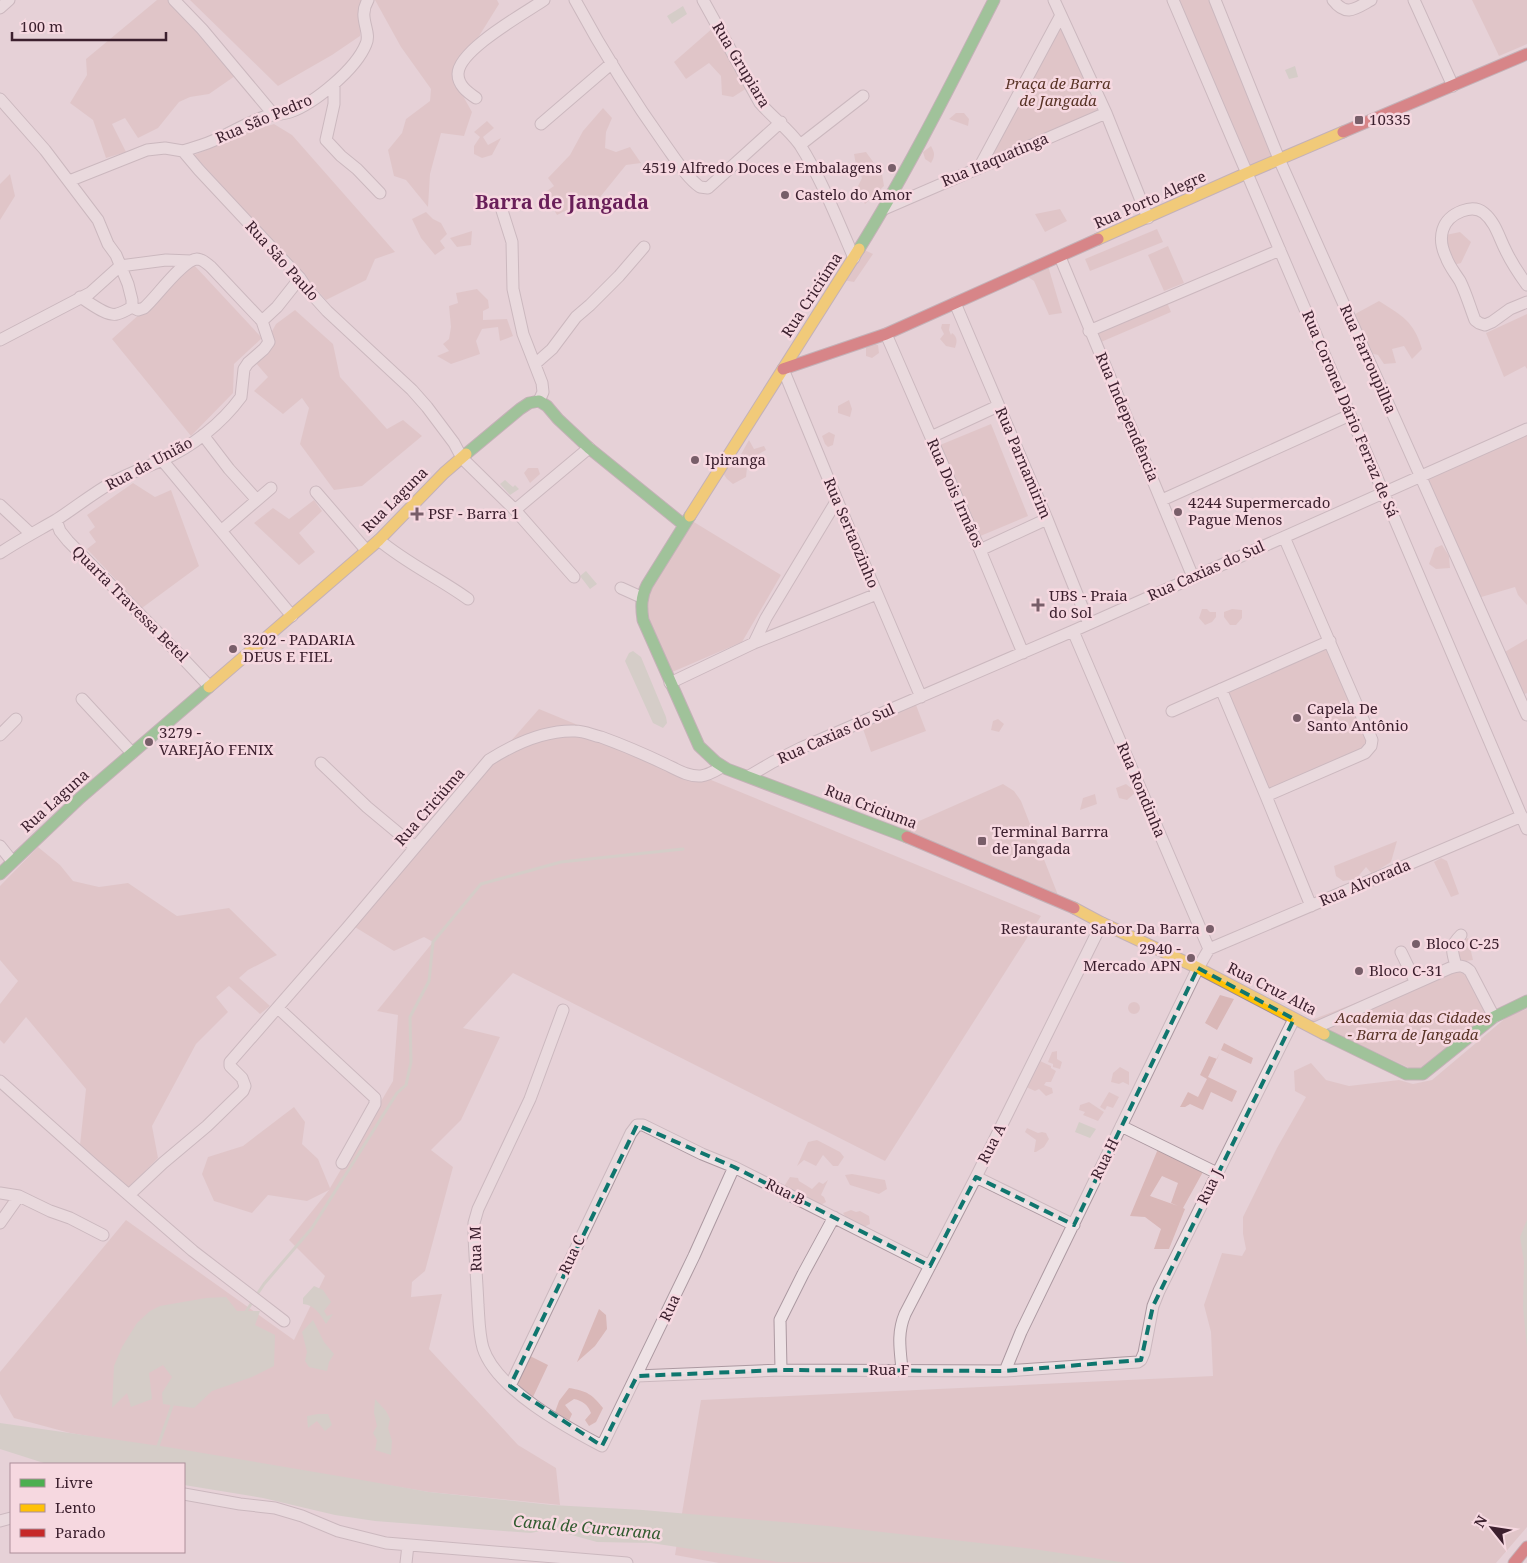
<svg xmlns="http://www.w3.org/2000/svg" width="1527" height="1563" viewBox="0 0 1527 1563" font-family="'Noto Serif',serif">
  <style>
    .green { fill: #d9b7b7; fill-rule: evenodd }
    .water { fill: #c1c7b7 }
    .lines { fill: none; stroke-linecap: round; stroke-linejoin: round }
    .stream { stroke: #c1c7b7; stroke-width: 3 }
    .street-casing { stroke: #ac99a1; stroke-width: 13 }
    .fast-casing { stroke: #9c8a91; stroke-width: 13 }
    .slow-casing { stroke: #9c8a91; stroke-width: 13 }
    .jam-casing { stroke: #9c8a91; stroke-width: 13 }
    .street { stroke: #eee2e5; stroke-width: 11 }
    .fast { stroke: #4caf50; stroke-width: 11 }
    .slow { stroke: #ffc107; stroke-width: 11 }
    .jam { stroke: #c62828; stroke-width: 11 }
    .marked { fill: none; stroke: #0f766e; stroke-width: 4; stroke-dasharray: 10 6; stroke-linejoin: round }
    .poi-dot { fill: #785e69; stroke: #f6d8e0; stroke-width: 2 }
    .labels { text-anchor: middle; stroke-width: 5; stroke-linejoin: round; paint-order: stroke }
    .street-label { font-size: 15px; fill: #3c202e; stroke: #f6d8e0 }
    .park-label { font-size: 15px; font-style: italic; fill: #593427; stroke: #f6d8e0 }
    .poi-label { font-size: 15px; fill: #3c202e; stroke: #f6d8e0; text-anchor: start }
    .water-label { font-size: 16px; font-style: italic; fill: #325c30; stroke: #f6d8e0 }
    .district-label { font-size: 20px; font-weight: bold; fill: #691f59; stroke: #f6d8e0 }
  </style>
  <rect width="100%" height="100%" fill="#e6d1d7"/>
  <path class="green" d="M157 0H168L195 28 235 76 209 94 190 97 179 102 158 128 138 138 125 118 112 124 126 152 106 158 93 120 70 103 87 75 86 59Z
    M190 0H364L360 6V36L332 55 278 86Z
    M375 0H497L499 4 453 78 472 112 464 136 441 133 430 174 428 207 406 180 394 176 388 150 402 133 406 119 430 101 431 89 401 47Z
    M1171 0H1216L1282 153 1242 170Z
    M1472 0H1527V44L1499 56Z
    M1061 14 1104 110 983 160Z
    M714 27 747 88 733 97 722 95 721 76 709 63 686 79 674 62Z
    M603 108 612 118 606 132 605 148 616 152 630 147 641 163 626 165 592 207 567 210 557 215 544 193 554 186 548 178 570 155 583 131Z
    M956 113H964L969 119 968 126 949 119Z
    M487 121 494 128 483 137 488 145 501 138 492 155 482 158 474 154V146L480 137 474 132Z
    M274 124 292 135 395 252 375 259 366 280 326 300 194 155 248 132Z
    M931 146C935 153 935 156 931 163L925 159 923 152Z
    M866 152 882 174 884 186 865 204 856 190 862 178 856 165 854 154Z
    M10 174 15 196 0 220V184Z
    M1060 209 1067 221 1045 232 1035 214Z
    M426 212 433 219 441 223 447 234 440 241 445 248 435 255 421 238 412 219Z
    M1157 229 1163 242 1090 271 1085 259Z
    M472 231 471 245 457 247 450 238Z
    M1460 232 1471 242 1461 263 1446 267 1441 262V236Z
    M856 246 873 254 854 282 837 279Z
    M1168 246 1184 283 1164 291 1148 255Z
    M194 265 262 338 234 364 233 393 191 436 112 339Z
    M1048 266 1062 313 1049 315 1034 281 1028 277Z
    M477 289 488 300 489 308 483 311V320L507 319 513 336 500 341 498 327 482 329 476 341 480 354 451 364 437 356 449 351 443 344 449 339 451 327 449 306 458 303 456 293Z
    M1164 295 1171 312 1101 342 1093 325Z
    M1379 301C1401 315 1414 321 1422 349L1412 359 1404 346 1392 349 1396 363 1384 364 1378 355 1358 350 1355 314Z
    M295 310 333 344 340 377 387 429 403 420 422 436 362 486 334 490 300 444 309 408 302 398 283 414 254 391 268 377 255 362 276 324Z
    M1527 314V369L1525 366 1504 377 1486 333Z
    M942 324H950L949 330 951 335 952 333C958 337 957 342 955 348L946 346 940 339 944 334 941 328Z
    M872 343 878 345 879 353 872 358 866 356V348Z
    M849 400 852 409 850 417 838 413V406Z
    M991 424 1028 516 978 537 940 445Z
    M829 432 835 435 833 445 828 447 825 444 822 436Z
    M1527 435V605L1518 595 1515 587 1478 598 1424 478Z
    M749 440 754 449 764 446 766 450 757 455 759 463 752 462 747 468 746 477 733 484 727 479 722 472 731 455 740 456Z
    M528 468H538L540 474 530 483 524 473Z
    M133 483 155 497 171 490 199 566 142 608 149 615 87 549 96 542 89 532 95 527 87 515Z
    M314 500 322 511 299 533 315 552 299 565 254 523 273 508 289 519Z
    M684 516 781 575 742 642 663 676 641 585Z
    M1442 545 1449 556 1450 568 1436 569 1429 564 1435 548Z
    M1202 609H1207L1210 612H1216V617L1212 622 1205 625 1199 618Z
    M1232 609 1242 610V618L1236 625H1230L1224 617V612Z
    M1527 639V693L1522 695 1503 653Z
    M1330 641 1371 746 1266 796 1221 689Z
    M916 705 926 731 871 752 862 726Z
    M539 709 1041 916 885 1161 513 973 463 1028 500 1037 461 1120 431 1150 453 1167 425 1271 412 1282 411 1297 442 1294 429 1349 518 1445 556 1468 560 1505 429 1492 70 1433 14 1418 0 1394V1372L126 1220 294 1340 325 1276 289 1240 329 1190 307 1201 268 1195 252 1213 214 1201 202 1174 208 1157 243 1146 294 1107 305 1122 302 1144 318 1159 330 1188 393 1081 398 1015 377 1011 433 942 424 937 394 951 350 924Z
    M998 719 1004 724 999 732 991 730 993 721Z
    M1003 784 1014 791 1021 801 1058 895 901 829Z
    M1126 784 1136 792 1127 800 1119 798 1116 788Z
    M1095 794 1097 804 1080 810 1083 798Z
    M1397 841 1391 862 1372 874 1366 867 1356 879 1343 881 1336 876 1334 866Z
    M38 847 60 865 73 881 99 887 128 883 177 916 229 908 277 955 248 970 239 978 270 1006 260 1014 229 986 216 997 228 1012 196 1044 152 1126 158 1158 129 1188 80 1145 86 1089 26 1017 4 1044 0 1040V1004L18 981 0 960V886Z
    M1441 858 1447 861 1459 894 1451 897 1434 862Z
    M1468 938 1473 960 1466 961 1493 1016 1420 1073 1309 1021 1462 962H1458L1457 947 1464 939Z
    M1220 995 1234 999 1217 1030 1205 1023Z
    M1128 1008a6 6 0 1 1 12 0a6 6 0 1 1-12 0Z
    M1527 1009V1527L1496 1563H719L675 1555 701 1400 1213 1376 1211 1332 1204 1305 1222 1253 1242 1256 1246 1249 1243 1234V1217L1277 1148 1306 1097 1295 1091 1294 1071 1311 1063 1326 1080 1349 1086 1399 1080 1413 1084 1432 1080 1508 1016Z
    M1224 1043 1253 1058 1251 1064 1221 1050 1208 1077 1237 1091 1232 1102 1211 1092 1203 1110 1190 1104 1185 1107H1180L1188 1092 1198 1097 1207 1079 1200 1075 1209 1056 1217 1059Z
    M1057 1051V1059L1062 1062 1060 1069 1053 1067V1064L1048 1062 1052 1052Z
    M1040 1061 1051 1066V1068L1056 1071 1051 1082H1046L1044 1085 1052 1088 1053 1093 1046 1096 1039 1089 1035 1091 1024 1086 1032 1068Z
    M1120 1067 1129 1072V1085L1123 1082 1119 1084 1111 1082 1113 1073Z
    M1109 1092 1119 1097 1113 1108 1107 1106 1105 1110 1100 1107Z
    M1089 1102 1104 1112 1098 1121 1083 1115 1085 1112 1079 1110 1080 1105Z
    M1027 1128 1038 1133 1042 1132 1046 1133 1049 1139 1044 1147 1036 1152H1034L1036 1140 1025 1132Z
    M817 1140 840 1152 844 1157 838 1166H833L823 1155 816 1166 804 1160 797 1166 808 1142Z
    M1158 1149 1204 1170 1183 1208 1185 1209 1169 1249H1154L1161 1229 1145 1217 1130 1216ZM1162 1176 1178 1183 1171 1203 1178 1206 1150 1196Z
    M852 1174 885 1180 887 1189 879 1194 850 1185 845 1175Z
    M790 1177 798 1178 799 1181 812 1189 819 1182 823 1184 828 1180 821 1195 824 1197 826 1202 819 1206 783 1188Z
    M851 1210 856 1212 860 1211 869 1216 870 1224 862 1228 849 1222 843 1213Z
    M599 1309 606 1315 607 1329 595 1346 577 1362Z
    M524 1353 548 1365 533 1397 510 1378Z
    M569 1388C587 1391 592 1394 603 1408L596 1422 589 1426 585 1420 591 1413C588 1405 583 1401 574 1399L565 1405 572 1414 568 1423 555 1412 559 1401Z"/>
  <path class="water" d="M683 6 687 14 672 24 667 16Z
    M1295 66 1298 77 1289 79 1285 70Z
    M505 480 513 487 515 485 519 489 510 495 500 484Z
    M586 571 597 584 590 589 580 576Z
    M633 651 641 657 666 717 667 723 663 728 653 723 625 661 629 653Z
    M1079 1122 1096 1129 1090 1138 1075 1132Z
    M1527 1220V1348L1523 1308 1524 1262 1520 1237Z
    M314 1286 323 1290 331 1302 324 1311 327 1316 333 1314 326 1324C320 1314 315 1305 303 1304V1298Z
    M226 1297 237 1311H260L255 1325 275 1335 274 1366 252 1377 212 1391 194 1408 163 1404 162 1393 172 1377 163 1365 149 1373 152 1399 131 1407 127 1393 112 1408 114 1366 122 1347 137 1323 150 1311 160 1306 206 1298Z
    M313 1320 324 1342 334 1354 329 1362 327 1371 309 1367 305 1361 307 1352 302 1332Z
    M375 1399 386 1411 390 1419 388 1428 392 1441 391 1455 375 1450 377 1440 373 1433 377 1426 374 1413Z
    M318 1414H328L332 1425 325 1431 317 1421 308 1428 307 1416Z
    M0 1423 167 1447 356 1479 429 1492 552 1505 643 1510 828 1526 1033 1549 1127 1563 778 1562 651 1543 597 1542 550 1529 531 1533 375 1521 335 1515 263 1498 184 1485V1464H47L0 1449Z"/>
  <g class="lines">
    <path class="stream" d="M256 1296 264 1284 312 1228 397 1093 406 1085 411 1062 410 1017 429 981 433 942 481 884 561 862 683 849
      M245 1313 253 1301
      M157 1449 173 1403"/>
    <defs>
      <path id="street" d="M174 0 202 29 274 115
        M575 0C602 50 633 100 666 146 676 160 687 178 700 187L708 188 781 122
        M703 0 760 103C773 118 789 129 800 145 821 178 838 221 854 258
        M1054 0 1106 113 1148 218
        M1173 0 1527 829
        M1215 0 1279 159 1527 715
        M1333 0C1346 17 1355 9 1371 0
        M1414 0 1453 86
        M0 8 9 0
        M334 84V104L326 140 341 156 357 169 380 193
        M476 98C467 92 458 85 458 74 458 50 525 13 544 0
        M0 99 45 150 98 220 108 244 116 255 128 284 132 300V307L138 310 144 308C156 298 182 260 197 259 203 259 207 264 211 267L262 321
        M541 124 612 63
        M800 145 863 96
        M183 151C195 147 208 144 219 138 234 131 249 122 264 117 273 114 282 115 290 112 315 103 356 69 366 44 372 31 357 18 368 0
        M980 166 1061 15
        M69 181 147 150 165 148 183 151 199 170 300 278 308 290 327 311 412 390 427 407 454 443 462 458 515 510 574 577
        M500 204 512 242 513 289 523 334 542 383 543 392 539 401
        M884 209 1106 113
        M1060 257 1193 577
        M120 266 166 260 191 261
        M1527 285C1519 274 1511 262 1505 249 1499 237 1495 222 1484 213 1478 208 1470 208 1462 211 1441 219 1437 238 1446 257 1449 266 1455 273 1460 281 1466 293 1470 307 1475 320L1479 323 1485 325 1492 322 1510 309 1527 302
        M80 297C89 302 107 317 117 314 122 313 127 310 132 307
        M955 303 1047 519 1089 624
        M1089 331 1280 250
        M886 334 980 550 1023 653
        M0 340 90 293 120 266
        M535 364 552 349 576 317 590 305 619 276 644 247
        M783 369 837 500 921 697
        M203 435 229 469 257 500 271 488
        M931 437 998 406
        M162 460 292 616
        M316 492 366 550
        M1162 500 1350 415
        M0 505 30 533
        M515 510 589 448
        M56 520 60 531 68 541 175 650 209 686
        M221 531 257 500
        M379 540C406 563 439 578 468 599
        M980 550 1047 519
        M0 553C18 541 37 531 56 520 75 508 93 493 113 482 129 473 145 468 162 460 192 447 222 423 241 397L244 369 248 363 264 349 269 342 262 321 277 307 300 278
        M621 588 641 597
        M1073 631 1209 949
        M754 643 766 618 837 500
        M670 683 754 643 877 594
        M1221 689 1266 796 1311 906
        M82 699 132 753
        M1172 711 1330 641
        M0 735 16 719
        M321 763 367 807 415 847
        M749 776 773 762 801 748 1073 631 1527 429
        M1266 796 1365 753 1371 746 1372 740 1284 537
        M0 846 12 861
        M1209 949 1522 816
        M1401 952 1416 983
        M1456 966C1452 950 1449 947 1461 935
        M278 1008 375 1098V1104L342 1163
        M563 1010 530 1099 478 1209 474 1223V1236C475 1259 477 1282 478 1305 479 1319 479 1334 483 1348 496 1389 566 1427 602 1446L694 1256 734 1167
        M1315 1028 1450 968C1459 965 1464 965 1470 971L1494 1017
        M0 1081 93 1164 193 1251 284 1321
        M1121 1126 1217 1173
        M976 1177 1074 1225
        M0 1193 19 1196 50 1211 70 1218 103 1235
        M129 1195 163 1163 207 1126 243 1091 245 1086 242 1078 230 1066V1062L347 928 489 760C514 744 545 730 575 731 584 731 592 735 601 737 623 745 644 754 665 764 676 769 688 777 701 776 709 775 715 771 722 767
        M0 1223 19 1196
        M902 1369C900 1349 897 1333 905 1314L976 1177 1102 923
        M781 1370 780 1320 803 1274 834 1217
        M1005 1371 1021 1332 1198 968 1209 949
        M637 1376 781 1370 1005 1371 1138 1362 1141 1360 1144 1353 1153 1306 1159 1291 1294 1019
        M510 1386 631 1133 637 1125H643L702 1154 734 1167 930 1266
        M184 1494 240 1504 275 1508 302 1516 338 1531 386 1543 627 1563
        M0 1521 11 1518
        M406 1563 408 1545"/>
      <path id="fast" d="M859 249C909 169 951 84 994 0
        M466 454 520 409 529 403 539 401 547 406 558 419 589 448 684 525
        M690 516 647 585C641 597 641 607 643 620L699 746 716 762 727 769 907 837
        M0 874 80 798 209 687
        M1324 1034 1406 1074H1423L1494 1017 1527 1001"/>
      <path id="slow" d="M1098 239 1247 173 1343 132
        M690 516 859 249
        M209 687 379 540 444 473 466 454
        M1074 908 1102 923 1198 968 1324 1034"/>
      <path id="jam" d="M1343 132 1527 54
        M783 369 886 334 1098 239
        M907 837 1074 908
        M1514 1563 1527 1547"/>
    </defs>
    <use href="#street" class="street-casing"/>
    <use href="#fast" class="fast-casing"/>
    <use href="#slow" class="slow-casing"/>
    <use href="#jam" class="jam-casing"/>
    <use href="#street" class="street"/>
    <use href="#fast" class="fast"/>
    <use href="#slow" class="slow"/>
    <use href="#jam" class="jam"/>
  </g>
  <path d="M0 0H1527V1563H0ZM1198 968 1294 1019 1153 1306 1141 1360 1005 1371 781 1370 637 1376 602 1446 510 1386 637 1125 734 1167 930 1266 976 1177 1074 1225Z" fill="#e6d1d7" fill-opacity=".55" fill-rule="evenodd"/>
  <path class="marked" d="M1198 968 1294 1019 1153 1306 1141 1360 1005 1371 781 1370 637 1376 602 1446 510 1386 637 1125 734 1167 930 1266 976 1177 1074 1225Z"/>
  <g class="poi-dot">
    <rect x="1354" y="115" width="10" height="10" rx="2.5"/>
    <circle cx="892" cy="168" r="5"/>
    <circle cx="785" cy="195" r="5"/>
    <circle cx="695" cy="460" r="5"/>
    <circle cx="1178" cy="512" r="5"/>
    <path d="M414.5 506.5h5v5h5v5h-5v5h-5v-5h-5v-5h5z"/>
    <path d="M1035.5 597.5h5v5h5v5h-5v5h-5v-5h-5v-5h5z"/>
    <circle cx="233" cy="649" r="5"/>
    <circle cx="1297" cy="718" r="5"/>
    <circle cx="149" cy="742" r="5"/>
    <rect x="977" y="836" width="10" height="10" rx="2.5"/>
    <circle cx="1210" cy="929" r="5"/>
    <circle cx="1416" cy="944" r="5"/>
    <circle cx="1191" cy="958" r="5"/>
    <circle cx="1359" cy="971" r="5"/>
  </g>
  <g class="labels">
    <g class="street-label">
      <text transform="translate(741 65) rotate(59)" y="5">Rua Grupiara</text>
      <text transform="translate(264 119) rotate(-23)" y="5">Rua São Pedro</text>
      <text transform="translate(995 160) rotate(-23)" y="5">Rua Itaquatinga</text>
      <text transform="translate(1150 200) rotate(-24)" y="5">Rua Porto Alegre</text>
      <text transform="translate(282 261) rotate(48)" y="5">Rua São Paulo</text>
      <text transform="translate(812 295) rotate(-57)" y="5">Rua Criciúma</text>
      <text transform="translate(1368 359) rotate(66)" y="5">Rua Farroupilha</text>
      <text transform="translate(1350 414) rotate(67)" y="5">Rua Coronel Dário Ferraz de Sá</text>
      <text transform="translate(1127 417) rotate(67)" y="5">Rua Independência</text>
      <text transform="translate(1023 463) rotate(67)" y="5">Rua Parnamirim</text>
      <text transform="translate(149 464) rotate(-28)" y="5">Rua da União</text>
      <text transform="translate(955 493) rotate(66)" y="5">Rua Dois Irmãos</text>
      <text transform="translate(395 500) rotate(-45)" y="5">Rua Laguna</text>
      <text transform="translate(851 533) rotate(67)" y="5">Rua Sertaozinho</text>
      <text transform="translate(1206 571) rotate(-24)" y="5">Rua Caxias do Sul</text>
      <text transform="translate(130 604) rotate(45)" y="5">Quarta Travessa Betel</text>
      <text transform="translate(836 734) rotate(-24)" y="5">Rua Caxias do Sul</text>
      <text transform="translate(1141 790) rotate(67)" y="5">Rua Rondinha</text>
      <text transform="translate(55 801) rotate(-42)" y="5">Rua Laguna</text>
      <text transform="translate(430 807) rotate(-49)" y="5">Rua Criciúma</text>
      <text transform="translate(871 807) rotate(21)" y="5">Rua Criciuma</text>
      <text transform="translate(1365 883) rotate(-23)" y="5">Rua Alvorada</text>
      <text transform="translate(1272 989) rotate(27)" y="5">Rua Cruz Alta</text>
      <text transform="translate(992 1144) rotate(-63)" y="5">Rua A</text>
      <text transform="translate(1105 1159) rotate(-64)" y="5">Rua H</text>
      <text transform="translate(1210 1187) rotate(-64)" y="5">Rua J</text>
      <text transform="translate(785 1192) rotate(26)" y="5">Rua B</text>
      <text transform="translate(476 1249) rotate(-91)" y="5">Rua M</text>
      <text transform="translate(572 1255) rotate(-65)" y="5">Rua C</text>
      <text transform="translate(670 1308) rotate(-65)" y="5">Rua</text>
      <text x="889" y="1375">Rua F</text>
    </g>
    <g class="park-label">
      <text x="1058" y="89">Praça de Barra<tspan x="1058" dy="17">de Jangada</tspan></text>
      <text x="1413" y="1023">Academia das Cidades<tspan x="1413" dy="17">- Barra de Jangada</tspan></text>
    </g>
    <g class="poi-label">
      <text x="1369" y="125">10335</text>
      <text x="882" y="173" text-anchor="end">4519 Alfredo Doces e Embalagens</text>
      <text x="795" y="200">Castelo do Amor</text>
      <text x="705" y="465">Ipiranga</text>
      <text x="1188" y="508">4244 Supermercado<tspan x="1188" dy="17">Pague Menos</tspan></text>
      <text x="428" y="519">PSF - Barra 1</text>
      <text x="1049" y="601">UBS - Praia<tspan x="1049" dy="17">do Sol</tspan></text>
      <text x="243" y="645">3202 - PADARIA<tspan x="243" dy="17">DEUS E FIEL</tspan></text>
      <text x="1307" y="714">Capela De<tspan x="1307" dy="17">Santo Antônio</tspan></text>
      <text x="159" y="738">3279 -<tspan x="159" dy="17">VAREJÃO FENIX</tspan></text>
      <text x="992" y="837">Terminal Barrra<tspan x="992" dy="17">de Jangada</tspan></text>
      <text x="1200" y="934" text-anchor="end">Restaurante Sabor Da Barra</text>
      <text x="1426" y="949">Bloco C-25</text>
      <text x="1181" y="954" text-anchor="end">2940 -<tspan x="1181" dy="17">Mercado APN</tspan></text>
      <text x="1369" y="976">Bloco C-31</text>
    </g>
    <g class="water-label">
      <text transform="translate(587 1527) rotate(5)" y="6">Canal de Curcurana</text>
    </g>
    <g class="district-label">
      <text x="562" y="209">Barra de Jangada</text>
    </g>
  </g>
  <rect x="10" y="1463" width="175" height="90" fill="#f6d8e0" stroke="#ac8e99"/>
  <rect x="20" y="1479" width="25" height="8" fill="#4caf50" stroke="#ac8e99"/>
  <text x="55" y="1488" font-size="15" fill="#3c202e">Livre</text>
  <rect x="20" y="1504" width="25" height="8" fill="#ffc107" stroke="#ac8e99"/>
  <text x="55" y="1513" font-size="15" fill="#3c202e">Lento</text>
  <rect x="20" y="1529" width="25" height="8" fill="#c62828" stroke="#ac8e99"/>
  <text x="55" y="1538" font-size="15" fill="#3c202e">Parado</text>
  <g transform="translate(1492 1528) rotate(300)" stroke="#f6d8e0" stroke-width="4" paint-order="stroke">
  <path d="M0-4L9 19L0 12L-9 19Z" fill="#3c202e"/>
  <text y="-8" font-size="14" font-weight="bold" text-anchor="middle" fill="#3c202e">N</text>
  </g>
  <path d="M12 32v8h154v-8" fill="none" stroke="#3c202e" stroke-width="2.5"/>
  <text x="20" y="32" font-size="15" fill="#3c202e" stroke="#f6d8e0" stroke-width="4" paint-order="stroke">100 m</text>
</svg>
